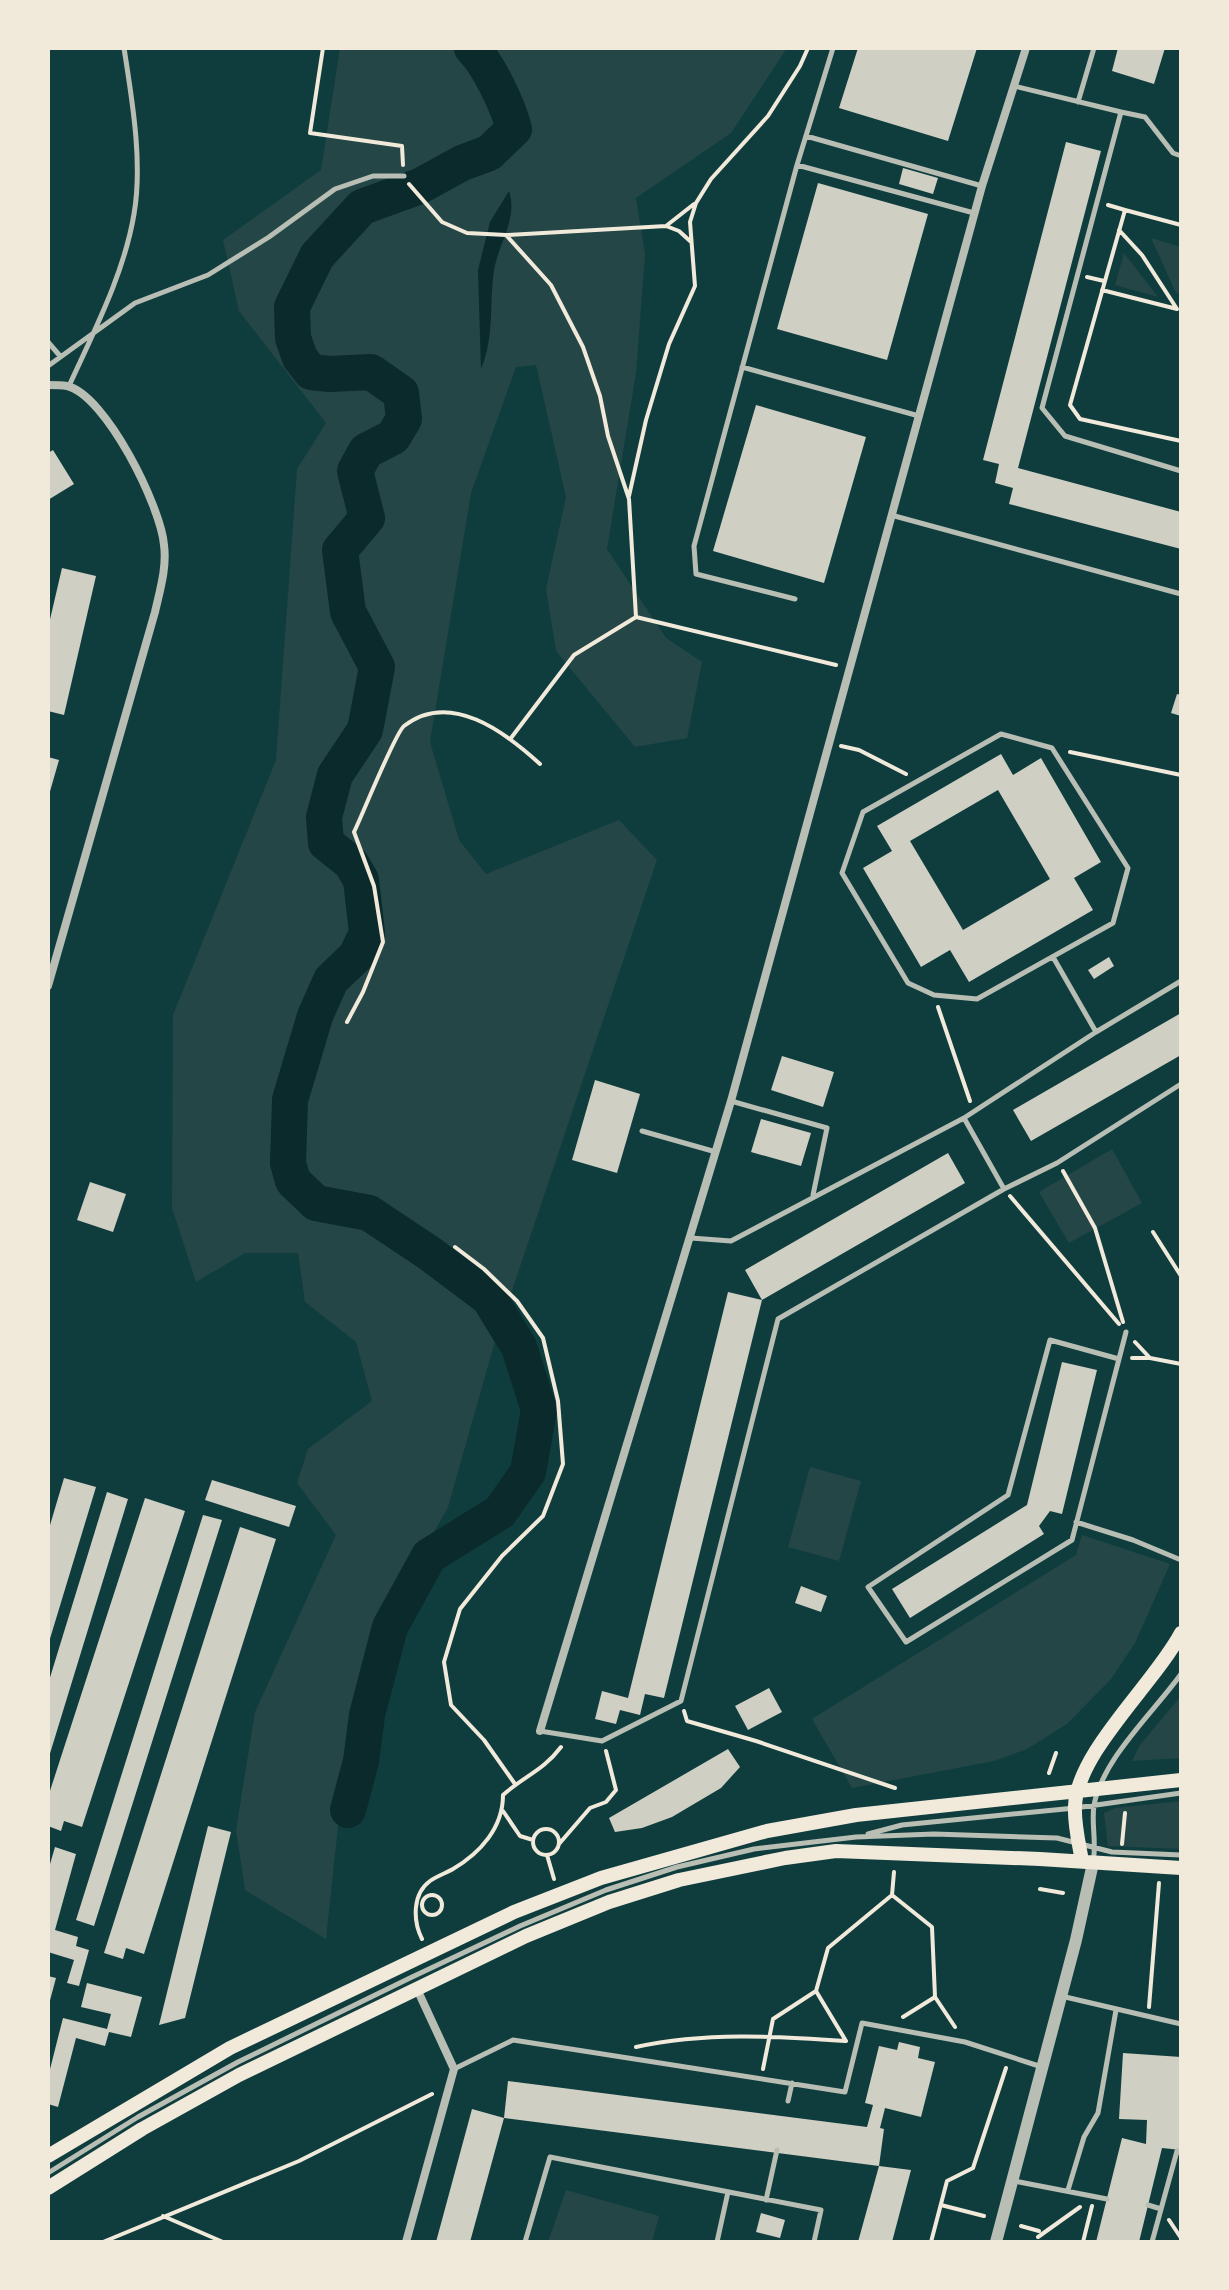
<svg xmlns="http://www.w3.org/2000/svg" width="1229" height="2290" viewBox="0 0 1229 2290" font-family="Roboto,sans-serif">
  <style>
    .green { fill: #244646 }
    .water { fill: #0a2a2b }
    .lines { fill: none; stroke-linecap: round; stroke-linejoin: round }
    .river { stroke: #0a2a2b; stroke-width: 36 }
    .building { fill: #cfcfc3; fill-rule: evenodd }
    .path { stroke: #f1e9da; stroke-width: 4 }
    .service { stroke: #b8beb3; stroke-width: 5 }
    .minor { stroke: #b8beb3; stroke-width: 8 }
    .tertiary { stroke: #b8beb3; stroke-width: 12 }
    .secondary { stroke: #f1e9da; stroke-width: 14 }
  </style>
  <rect width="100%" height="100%" fill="#0f3d3e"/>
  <path class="green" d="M340 48H787L731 133 636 198 645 254 636 373 607 549 666 638 702 662 687 738 635 747 556 651 546 589 566 497 536 365 516 367 471 493 430 742 459 840 486 874 619 820 657 860 495 1341 448 1507 378 1633 342 1789 326 1939 245 1890 236 1830 255 1712 336 1535 297 1483 308 1449 372 1401 356 1342 305 1302 298 1253H245L196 1282 172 1208 173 1015 276 760 297 469 326 423 239 311 223 240 321 170Z
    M1151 238 1181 247V294L1176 293Z
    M1124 253 1158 297 1115 285Z
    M1112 1149 1142 1203 1069 1243 1039 1192Z
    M810 1467 861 1481 839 1561 788 1547Z
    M1082 1535 1170 1564 1135 1643 1111 1679 1067 1724 1027 1749 994 1761 852 1788 812 1719 1076 1555Z
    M1181 1696V1758L1132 1761 1140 1745Z
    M1181 1801V1849L1108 1846 1104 1813 1115 1808Z
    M566 2190 659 2216 652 2242H548Z"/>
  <path class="water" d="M509 191C518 219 499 242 494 270 489 304 495 335 481 369L478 270 490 222Z"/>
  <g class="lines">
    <path class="river" d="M348 1810 361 1761 367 1715 390 1627 429 1556 500 1512 528 1472 539 1410 519 1347 489 1298 429 1253 369 1213 316 1203 293 1181 288 1163 290 1100 315 1016 331 980 356 956 367 933 361 880 351 863 326 843 324 817 335 775 365 730 377 667 348 612 340 550 367 518 355 471 366 451 393 437 404 419 401 393 371 372 330 374 311 372 300 358 293 338 292 307 317 256 362 207 420 186 462 163 489 153 514 129C508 106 489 65 472 48"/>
  </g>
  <path class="building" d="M858 48H977L948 141 839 108Z
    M1118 48H1165L1154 84 1112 71Z
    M1066 142 1101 151 1018 468 1181 512V549L1009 504 1013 488 995 483 999 464 983 460Z
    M903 168 938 178 933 194 899 184Z
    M818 183 928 214 887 360 777 329Z
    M756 405 866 437 824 583 713 551Z
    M53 450 74 484 48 500V453Z
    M62 568 96 576 64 715 48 711V628Z
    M1177 694 1181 695V716L1171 713Z
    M1001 754 1013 775 1041 758 1101 862 1074 878 1093 910 969 982 950 950 921 967 863 868 892 851 877 826ZM998 790 1050 879 963 930 910 841Z
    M48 757 59 760 49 795H48Z
    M1109 957 1114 966 1094 979 1088 970Z
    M1181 1013V1055L1031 1141 1013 1110Z
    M782 1056 834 1072 823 1107 771 1090Z
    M595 1080 640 1094 617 1173 572 1160Z
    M761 1119 811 1133 801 1166 751 1152Z
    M948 1153 965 1183 762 1300 745 1270Z
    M90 1182 126 1194 113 1232 77 1220Z
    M728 1292 762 1300 664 1698 645 1694 640 1715 620 1710 616 1724 595 1719 602 1691 628 1698Z
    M1062 1362 1097 1370 1062 1514 1050 1511 1039 1526 1044 1534 910 1618 892 1589 1027 1505Z
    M64 1478 96 1487 49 1642 48 1532Z
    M212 1480 296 1506 289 1527 205 1500Z
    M107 1492 128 1499 48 1760V1684Z
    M145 1498 185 1511 82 1827 64 1821 61 1831 48 1826V1797Z
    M203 1515 222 1520 94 1926 76 1920Z
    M240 1527 276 1539 144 1954 126 1948 123 1959 104 1953Z
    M801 1586 827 1596 821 1612 795 1603Z
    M769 1688 782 1712 748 1730 735 1706Z
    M728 1749 740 1767 721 1788 672 1817 642 1828 615 1832 609 1818Z
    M208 1826 231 1832 185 2018 159 2025Z
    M55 1847 76 1854 55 1930 78 1937 76 1946 89 1950 79 1986 67 1983 74 1960 48 1952V1871Z
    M48 1976 56 1978 49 2004H48Z
    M87 1983 142 1997 131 2037 109 2032 105 2046 76 2038 58 2107 48 2104V2077L63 2018 107 2029 111 2014 81 2007Z
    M899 2042 920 2047 918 2058 935 2062 921 2117 885 2108 880 2128 884 2129 879 2166 504 2118 508 2081 867 2127 873 2105 865 2103 879 2046 897 2050Z
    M1123 2053 1181 2057V2150L1162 2148 1139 2242H1096L1122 2138 1146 2144 1147 2120 1119 2119Z
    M472 2109 504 2118 470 2242H436Z
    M879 2166 911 2170 892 2242H858Z
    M761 2213 785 2220 780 2238 756 2232Z"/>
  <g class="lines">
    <path class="path" d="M323 48 310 133 402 146 403 165
      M409 184 442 222 467 233 506 235 551 285 583 347 600 396 608 436 629 499 636 617
      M1108 205 1125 210
      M1181 225 1125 210 1070 405 1080 419 1181 441
      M666 226 679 231 690 241
      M506 235 666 226 694 204
      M1087 277 1104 281
      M1102 290 1177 309 1142 255 1119 230
      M629 496 646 420 669 344 695 286 690 222 696 203 711 179 768 116 800 66 808 48
      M511 738 574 655 636 617 836 665
      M841 746 859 750 906 774
      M1070 752 1181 775
      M938 1007 970 1101
      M347 1022 363 992 383 942 374 886 354 832C362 816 395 733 404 726 450 690 505 732 540 764
      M1063 1171 1095 1228 1123 1322
      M1010 1196 1119 1324
      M1153 1232 1181 1276
      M455 1247 484 1269 517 1301 543 1338 558 1401 563 1464 543 1516 502 1556 460 1609 444 1662 451 1705 484 1740 515 1784
      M1135 1342 1150 1358
      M1132 1358H1150L1181 1364
      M684 1711 687 1721 756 1741 895 1788
      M1049 1773 1056 1753
      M503 1811 520 1836 533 1840
      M533 1842a13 13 0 1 1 26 0a13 13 0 1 1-26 0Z
      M559 1844 590 1808 606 1802 616 1790 606 1751
      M1122 1844 1125 1813
      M547 1855 554 1879
      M894 1872 892 1895 932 1927 935 1997 955 2027
      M1040 1889 1063 1893
      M422 1905a10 10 0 1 1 20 0a10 10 0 1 1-20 0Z
      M422 1939C413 1921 412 1894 430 1881 437 1876 446 1873 453 1869 480 1853 503 1828 503 1795 524 1776 543 1771 561 1747
      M1149 2007 1159 1883
      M903 2017 935 1997
      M846 2041 816 1991 828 1948 892 1895
      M636 2047C705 2032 775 2036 845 2041
      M763 2069 773 2019 816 1991
      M941 2205 984 2216
      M163 2216 223 2242
      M1169 2220 1181 2238
      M1021 2226 1039 2231
      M1038 2237 1080 2207
      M103 2242 299 2161 432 2094
      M931 2242 947 2181 973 2168 1006 2068
      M1083 2242 1092 2206"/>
    <path class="service" d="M1014 86 1121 112 1042 408 1065 436 1181 471
      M1078 102 1094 48
      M1121 112 1145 117 1173 153 1181 156
      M806 136 982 186
      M797 165 974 213
      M48 342 60 356
      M48 366 135 303 208 275 269 237 335 189 373 176H404
      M742 367 919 416
      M69 386C94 331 124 274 134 214 143 162 132 100 124 48
      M891 515 1181 594
      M795 599 696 574 694 546 797 165 833 48
      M1001 734 1052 748 1128 868 1113 923 977 999 934 995 908 983 842 873 863 812Z
      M1053 957 1096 1032
      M731 1101 827 1128 813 1195
      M964 1118 1004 1189
      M642 1131 716 1152
      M691 1238 731 1241 964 1118 1096 1032 1181 981
      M1119 1359 1050 1340 1008 1495 868 1587 906 1642 1072 1540 1119 1359 1126 1332
      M1076 1522 1133 1540 1181 1560
      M540 1731 602 1741 681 1701 778 1319 1004 1189 1057 1163 1181 1084
      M868 1834 902 1825 1075 1808 1181 1793
      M1093 1862C1097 1843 1091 1824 1094 1805 1103 1758 1154 1712 1181 1674
      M1061 1996 1181 2024
      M454 2069 513 2040 845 2092 862 2023 965 2042 1042 2067
      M788 2101 792 2083
      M48 2173 138 2117 238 2062 410 1978 520 1926 606 1890 677 1867 754 1849 856 1837 934 1834 1057 1838 1112 1852 1181 1855
      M1014 2181 1107 2199
      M1068 2190 1084 2137 1098 2113 1116 2010
      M766 2200 777 2150
      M1148 2205 1161 2209
      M525 2242 550 2157 821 2210 814 2242
      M717 2242 728 2192
      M1152 2242 1177 2151 1181 2152"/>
    <path class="minor" d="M48 385C54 385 61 385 67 386 106 395 161 507 164 545 167 567 160 590 155 612L48 986
      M540 1731 731 1101 982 186 1026 48
      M406 2242 454 2069 417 1989"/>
    <path class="tertiary" d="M996 2242 1076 1940 1093 1863"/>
    <path class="secondary" d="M1082 1861C1079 1844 1074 1824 1075 1806 1077 1752 1155 1683 1181 1633
      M48 2156 230 2048 514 1912 601 1878 767 1831 856 1815 1181 1780
      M48 2188 142 2129 239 2075 526 1936 609 1902 679 1880 785 1858 836 1851 1040 1859 1181 1868"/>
  </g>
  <rect width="1229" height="2290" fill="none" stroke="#f1e9da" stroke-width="100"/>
</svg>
